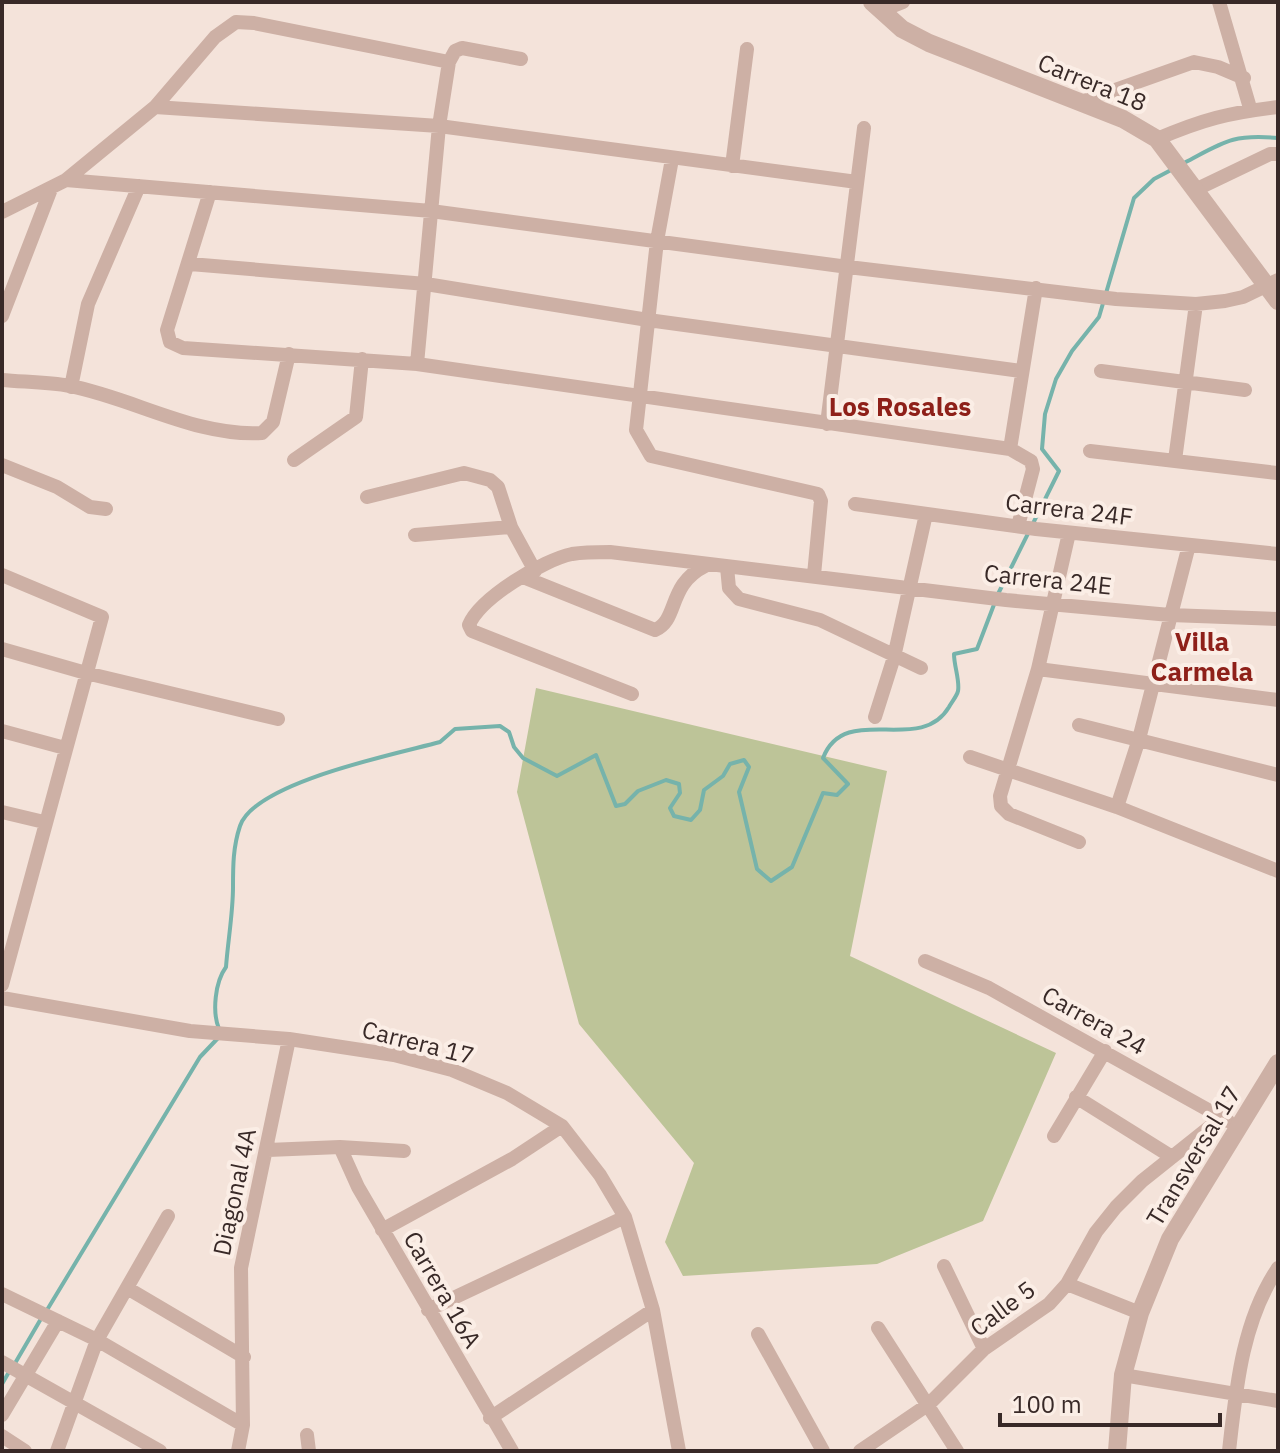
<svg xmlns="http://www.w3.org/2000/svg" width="1280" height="1453" viewBox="0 0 1280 1453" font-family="'IBM Plex Sans',sans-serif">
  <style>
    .green { fill: #bdc498 }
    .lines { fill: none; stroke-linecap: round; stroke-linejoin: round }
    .stream { stroke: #76b3ab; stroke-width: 4 }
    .minor { stroke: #cdb0a5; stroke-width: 14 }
    .tertiary { stroke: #cdb0a5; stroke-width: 18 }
    .labels { text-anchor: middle; stroke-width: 8; stroke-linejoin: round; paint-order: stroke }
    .street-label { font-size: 24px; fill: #382927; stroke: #fbeee6 }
    .neighbourhood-label { font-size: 26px; font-weight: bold; fill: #8e2019; stroke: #fbeee6 }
  </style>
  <rect width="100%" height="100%" fill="#f4e3da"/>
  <path class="green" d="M536 688 887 771 850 956 1056 1053 983 1221 877 1264 683 1276 665 1242 694 1163 579 1024 517 792Z"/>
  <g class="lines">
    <path class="stream" d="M1184 163C1224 142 1231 134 1278 138
      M998 594 1059 471 1042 449 1045 414 1056 379 1072 351 1099 317 1134 198 1154 179 1173 169
      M219 1029C212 1012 215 982 226 967 228 940 233 913 233 887 233 866 233 847 240 826 255 782 396 754 440 742L455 729 500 726 509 732 514 747 523 758 557 776 596 755 616 806 625 804 638 791 666 780 679 784 680 793 670 808 674 816 691 820 700 810 704 790 723 776 730 764 744 760 749 767 739 792 757 869 771 881 792 867 823 793 837 795 848 784 823 758C845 701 920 756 949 707 951 703 957 696 958 691 960 681 954 666 954 654L977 649 995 602
      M47 1310 200 1057 219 1037
      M14 1365 42 1317
      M2 1384 9 1372"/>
    <path class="minor" d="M1219 2 1250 108
      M880 11 903 2
      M1081 102 1194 62 1218 67 1244 78
      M155 107 439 126 857 182
      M1157 139C1204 119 1228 113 1278 107
      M672 159 657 241 636 430 651 456 818 494 821 501 814 575
      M732 166 747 49
      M66 180 431 211 848 267 1116 299 1196 304 1225 301 1243 297 1278 280
      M1197 189 1270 154H1278
      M210 192 167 330 170 342 183 348 417 364 1010 449 1031 461 1033 469 1018 526
      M2 212 66 180 155 107 215 37 236 22 254 23 449 62
      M190 264 426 284 648 320 1021 371
      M2 316 51 189
      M417 364 439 126 449 62 455 51 462 48 521 59
      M1101 371 1245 390
      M2 380C24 382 48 382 70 386 133 398 196 437 262 433L273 422 289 354
      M71 387 88 304 139 186
      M827 424 864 128
      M1010 449 1036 288
      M1090 451 1277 473
      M294 460 356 417 362 359
      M1175 460 1196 304
      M2 465 57 487 90 507 106 509
      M367 497 464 473 490 480 498 487 511 527 535 571
      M855 504 1036 529 1278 554
      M1069 533 1038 669 1000 796 1001 806 1009 814 1079 842
      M415 535 511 527
      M727 567 729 588 739 599 820 620 921 668
      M2 575 102 617 2 985
      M523 577 655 630C679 620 667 585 705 566
      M2 649 86 673 278 719
      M1038 669 1278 700
      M632 694 472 631 469 625C480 598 543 560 572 554 584 552 598 552 610 552L1006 600 1170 615 1278 619
      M875 717 894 657 926 514
      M1079 725 1278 775
      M2 731 65 748
      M970 757 1117 807 1278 871
      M1117 807 1139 739 1189 545
      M2 812 44 822
      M925 961 989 988 1228 1121
      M2 998 190 1031 289 1039 394 1055 452 1070 507 1093 562 1126 600 1175 625 1217 653 1310 679 1451
      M1076 1097 1172 1157
      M1054 1136 1105 1051
      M340 1147 358 1187 512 1451
      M268 1150 340 1147 404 1151
      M382 1230 512 1159 562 1126
      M944 1266 984 1349
      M1067 1284 1140 1313
      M127 1288 244 1357
      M2 1294 97 1340 243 1425
      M428 1310 625 1217
      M878 1328 957 1451
      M758 1334 823 1451
      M2 1362 160 1451
      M1123 1375 1278 1401
      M2 1415 58 1321
      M490 1418 653 1310
      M307 1435 309 1451
      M2 1436 25 1451
      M57 1451 97 1340 168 1216
      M238 1451 243 1425 241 1268 289 1039
      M860 1451 929 1404 984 1349 1049 1304 1067 1284 1096 1232 1116 1207 1142 1181 1221 1118
      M1229 1451C1236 1389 1242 1321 1278 1268"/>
    <path class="tertiary" d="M872 2 902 29 929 43 1123 119 1157 139 1278 301
      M1117 1451 1123 1375 1140 1313 1170 1239 1278 1063"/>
  </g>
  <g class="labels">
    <g class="street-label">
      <text transform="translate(1092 83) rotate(22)" y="8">Carrera 18</text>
      <text transform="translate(1069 510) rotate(7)" y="8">Carrera 24F</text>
      <text transform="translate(1048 580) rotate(6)" y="8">Carrera 24E</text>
      <text transform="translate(1094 1021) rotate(29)" y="8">Carrera 24</text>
      <text transform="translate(418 1043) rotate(14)" y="8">Carrera 17</text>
      <text transform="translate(1194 1156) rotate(-59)" y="8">Transversal 17</text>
      <text transform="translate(235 1192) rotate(-78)" y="8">Diagonal 4A</text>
      <text transform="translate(442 1290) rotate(60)" y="8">Carrera 16A</text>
      <text transform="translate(1003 1309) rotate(-37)" y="8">Calle 5</text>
    </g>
    <g class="neighbourhood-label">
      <text x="900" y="416">Los Rosales</text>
      <text x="1202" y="651">Villa<tspan x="1202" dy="30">Carmela</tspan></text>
    </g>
  </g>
  <rect width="1280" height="1453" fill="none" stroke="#382927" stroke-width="8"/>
  <path d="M1000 1413v12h220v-12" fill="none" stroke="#382927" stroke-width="4"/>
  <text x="1012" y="1413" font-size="24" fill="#382927" stroke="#fbeee6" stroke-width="6" paint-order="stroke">100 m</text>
</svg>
